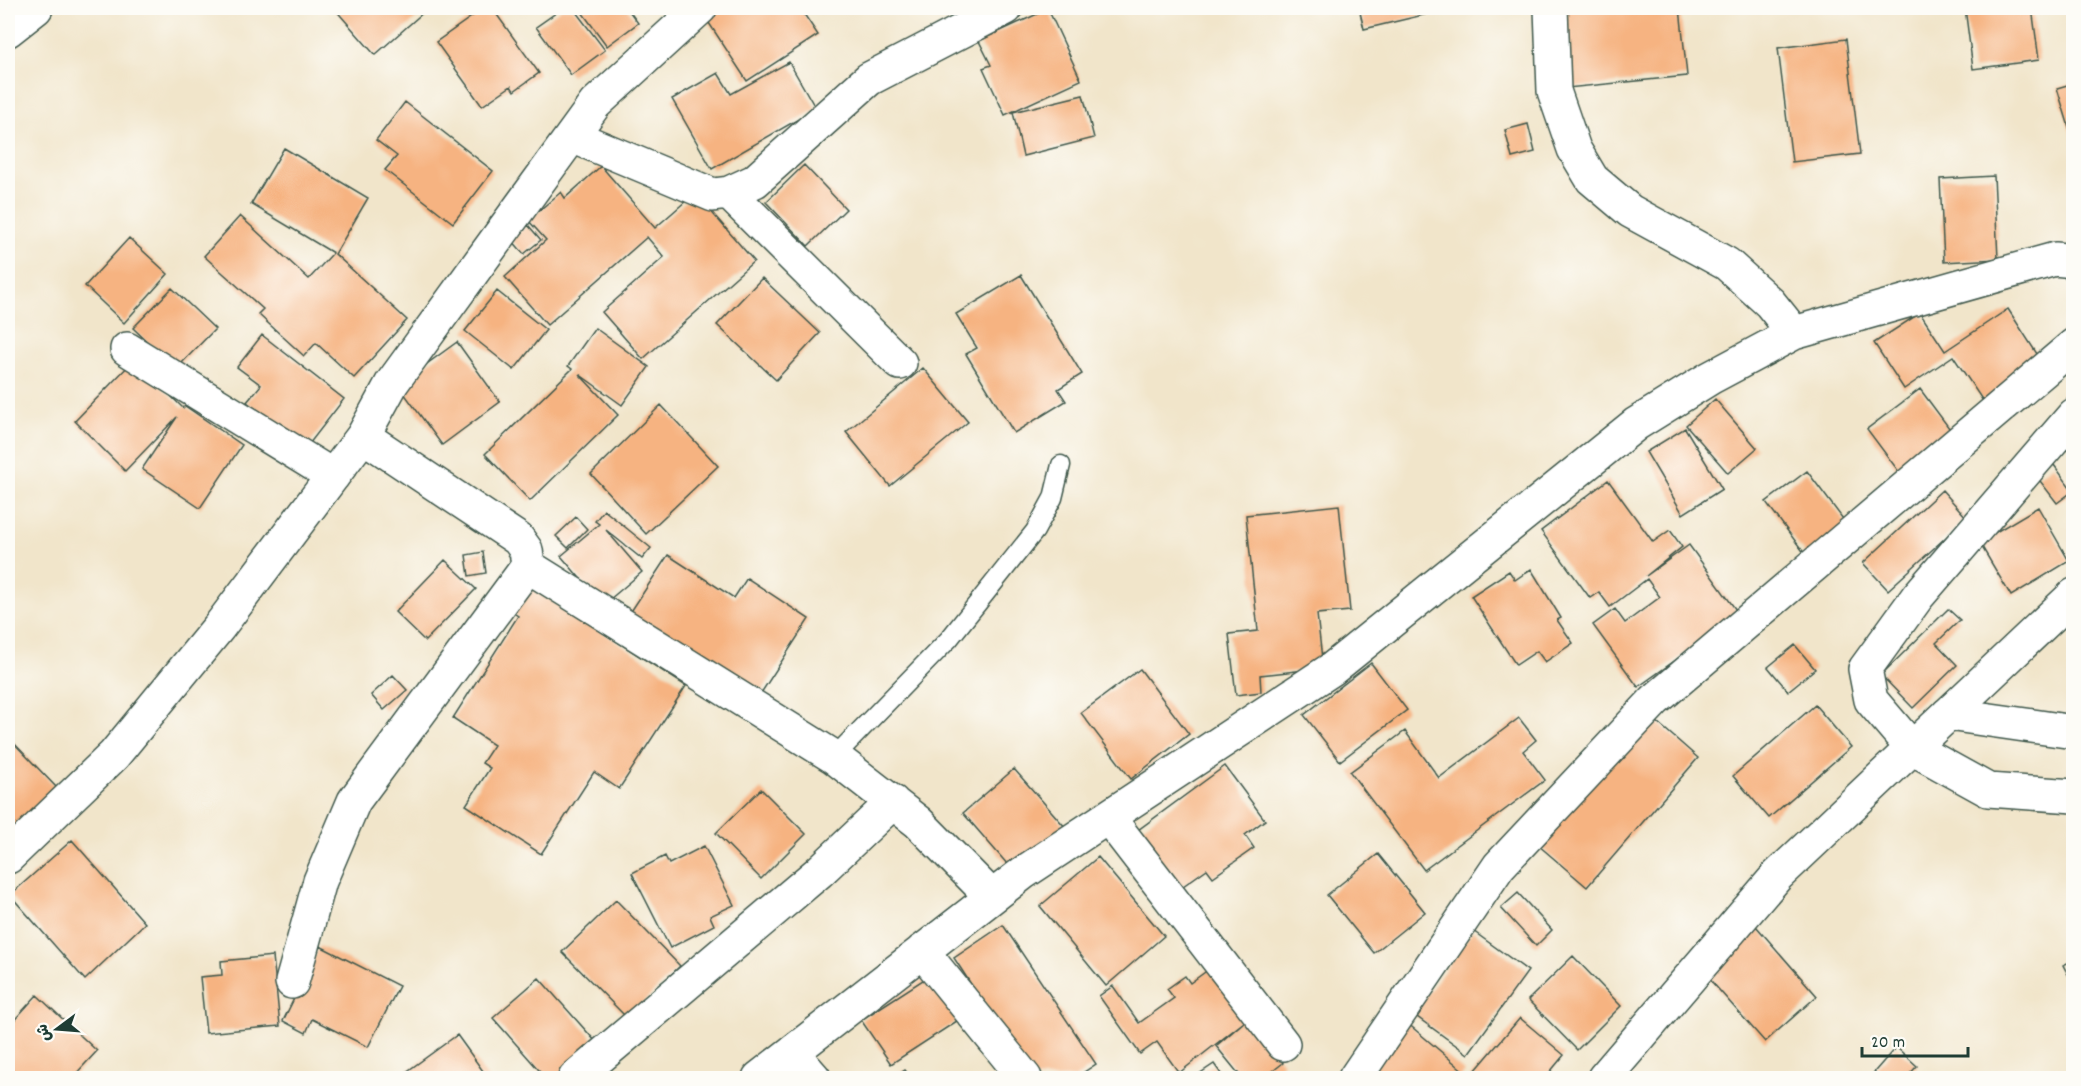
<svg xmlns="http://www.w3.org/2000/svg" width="2081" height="1086" viewBox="0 0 2081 1086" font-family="Dekko,'Playpen Sans Arabic',sans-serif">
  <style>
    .building { fill: #f6b381 }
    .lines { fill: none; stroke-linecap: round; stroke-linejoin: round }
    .service-casing { stroke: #3e564a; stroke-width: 21 }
    .minor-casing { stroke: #3e564a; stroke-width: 36 }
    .service { stroke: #fff; stroke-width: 18 }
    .minor { stroke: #fff; stroke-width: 33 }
  </style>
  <rect width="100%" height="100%" fill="#fdfcf7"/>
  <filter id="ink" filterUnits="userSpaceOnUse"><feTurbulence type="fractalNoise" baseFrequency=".0167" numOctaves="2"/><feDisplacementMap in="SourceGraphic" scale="12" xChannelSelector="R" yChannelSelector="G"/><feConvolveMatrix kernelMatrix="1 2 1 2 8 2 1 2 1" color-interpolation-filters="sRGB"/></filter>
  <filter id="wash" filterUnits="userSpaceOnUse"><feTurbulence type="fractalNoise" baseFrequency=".008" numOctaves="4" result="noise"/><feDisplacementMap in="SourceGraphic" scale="24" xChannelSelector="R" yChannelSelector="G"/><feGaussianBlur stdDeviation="1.35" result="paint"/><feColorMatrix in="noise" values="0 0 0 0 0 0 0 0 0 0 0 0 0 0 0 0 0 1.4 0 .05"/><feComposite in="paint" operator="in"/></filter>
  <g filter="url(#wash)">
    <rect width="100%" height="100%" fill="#f1e5ca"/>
    <g id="blocks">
      <path class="building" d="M334 8H424L426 10 375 55Z
        M484 8H492L539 73 514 91 511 86 482 106 436 42Z
        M563 8H573L605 50 571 75 536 27Z
        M579 8H627L638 23 607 46Z
        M725 8H800L818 35 747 81 707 20Z
        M1359 8H1435L1436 12 1364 29Z
        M1588 8H1680L1687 76 1567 88 1559 10Z
        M1965 8H2032L2039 60 1973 69Z
        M1048 9 1081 80 1005 115 983 68 991 65 979 41Z
        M1846 39 1860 154 1792 162 1778 48Z
        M789 62 816 109 712 169 672 99 718 73 731 94Z
        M2074 83V140H2073L2057 88Z
        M1083 95 1094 138 1023 156 1013 112Z
        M405 102 493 171 453 223 385 170 397 156 376 140Z
        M1528 124 1535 152 1512 158 1505 130Z
        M284 148 368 198 335 254 407 320 354 378 316 343 304 356 258 314 263 309 204 256 240 216 309 279 333 253 251 204Z
        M804 165 846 209 808 246 766 202Z
        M601 166 655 228 695 193 754 261 643 359 602 312 664 257 647 237 547 325 505 277 546 240 528 220 561 192 565 198Z
        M1994 176 1998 259 1944 262 1940 179Z
        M528 225 541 240 524 254 511 239Z
        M129 238 168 274 124 323 85 286Z
        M1021 275 1082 374 1058 389 1066 401 1014 433 966 354 977 348 956 314Z
        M762 278 820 333 776 380 717 325Z
        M172 288 215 329 176 369 133 328Z
        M497 291 546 330 514 370 465 331Z
        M2008 309 2050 374 1991 413 1953 356 1904 389 1874 343 1920 313 1945 351Z
        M595 328 649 367 622 405 579 374 618 415 530 501 485 454 572 369 568 366Z
        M262 335 344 399 306 448 247 402 261 385 237 367Z
        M457 342 500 402 442 445 398 385Z
        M134 360 183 408 185 406 242 445 200 508 142 469 177 417 125 471 75 421Z
        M923 368 968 422 890 486 846 432Z
        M1920 389 1964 448 1911 488 1867 429Z
        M1715 399 1757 448 1728 473 1686 425Z
        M661 405 718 466 646 534 591 474Z
        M1685 428 1722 489 1683 514 1646 452Z
        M2054 465 2073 491 2057 503 2037 477Z
        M1807 471 1849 527 1808 558 1766 502Z
        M1608 480 1653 542 1670 530 1682 547 1646 576 1689 545 1744 621 1697 645 1638 687 1593 625 1615 609 1625 623 1660 597 1647 579 1610 607 1599 592 1590 598 1541 531Z
        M1942 490 1967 518 1888 590 1863 563Z
        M1339 505 1350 611 1317 614 1323 668 1260 675 1261 692 1236 695 1229 634 1258 631 1246 515Z
        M2038 507 2069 561 2011 596 1979 542Z
        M604 510 651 548 642 559 606 530 642 572 603 605 561 556 599 524 595 521Z
        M576 517 587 529 568 548 556 536Z
        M483 552 486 573 469 576 466 555Z
        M668 555 734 598 747 578 809 619 754 704 626 619Z
        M445 560 476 589 425 641 395 612Z
        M1531 569 1561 618 1557 620 1573 643 1545 662 1537 651 1516 665 1471 596 1509 571 1515 580Z
        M526 583 686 686 619 789 594 772 541 854 466 805 490 768 482 763 494 745 453 718 518 616 509 610Z
        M1948 609 1960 620 1936 643 1957 665 1913 708 1881 675Z
        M1795 645 1815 669 1788 691 1768 667Z
        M1371 663 1407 710 1340 761 1304 715Z
        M1140 669 1189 734 1131 779 1081 713Z
        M393 675 407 690 384 710 371 695Z
        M1815 705 1851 747 1769 818 1733 776Z
        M1649 715 1698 758 1587 887 1538 845Z
        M1519 718 1536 740 1523 751 1545 780 1424 870 1350 772 1405 731 1439 778Z
        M8 737 57 788 8 836Z
        M1225 766 1265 820 1245 835 1254 848 1213 877 1207 869 1176 891 1134 833Z
        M1014 769 1066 828 1015 873 963 813Z
        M761 789 806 834 761 879 716 833Z
        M72 840 145 923 85 980 10 895Z
        M704 846 734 905 710 916 714 925 670 948 632 873 665 856 669 864Z
        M1378 854 1425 912 1374 953 1327 895Z
        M1098 857 1164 936 1106 986 1040 906Z
        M1518 893 1552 930 1536 946 1501 908Z
        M616 900 680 966 627 1018 562 952Z
        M1749 918 1817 996 1765 1042 1697 965Z
        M1003 925 1096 1064 1075 1078H1032L954 958Z
        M1473 931 1528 971 1468 1054 1413 1014Z
        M320 946 399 986 368 1047 312 1019 306 1033 283 1021Z
        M273 956 280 1026 206 1033 200 977 222 975 221 961Z
        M1573 956 1621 1006 1577 1050 1528 1000Z
        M2074 960V986L2063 965Z
        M1212 967 1247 1020 1283 1063 1264 1078H1242L1216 1046 1244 1022 1179 1073 1157 1042 1140 1054 1099 996 1113 986 1139 1023 1174 998 1167 989 1185 976 1190 983Z
        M929 976 957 1021 891 1064 861 1020Z
        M539 978 596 1042 554 1078H546L493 1018Z
        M37 995 97 1051 72 1078H21L8 1066V1027Z
        M1520 1018 1564 1055 1545 1078H1469Z
        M1406 1022 1465 1072 1460 1078H1358Z
        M457 1035 488 1078H398Z
        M1896 1047 1917 1066 1906 1078H1869Z
        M1214 1064 1224 1078H1193Z
        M905 1070 911 1078H893Z"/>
    </g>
  </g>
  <g filter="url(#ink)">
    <use href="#blocks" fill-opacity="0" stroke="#3e564a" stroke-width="1.5"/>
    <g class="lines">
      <defs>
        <path id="service" d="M834 757 949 639 1035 531 1053 498 1061 465"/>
        <path id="minor" d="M8 30 36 8
          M572 136 713 195 729 193 755 181 869 79 1006 8
          M729 193 900 363
          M1794 333 2055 259 2074 261
          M127 349 333 476
          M2074 415 1918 596 1865 669 1871 700 1912 748 1988 790 2074 796
          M528 566 834 757 918 822 992 897
          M1948 714 2074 732
          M1108 817 1283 1044
          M8 857 114 755 219 627 363 436 392 383 595 104 700 8
          M922 951 1025 1078
          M292 982 320 881 354 801 528 566 526 550 518 539 363 436
          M792 1053 814 1078
          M575 1078 819 872 893 802
          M759 1078 1023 873 1332 669 1636 424 1710 378 1794 333 1770 303 1727 264 1630 211 1592 179 1574 149 1554 91 1551 8
          M1355 1078 1499 866 1655 700 2074 345
          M1604 1078 1777 876 2074 595"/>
      </defs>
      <use href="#service" class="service-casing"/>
      <use href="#minor" class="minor-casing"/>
      <use href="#service" class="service"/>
      <use href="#minor" class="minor"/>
    </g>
  </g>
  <rect width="2081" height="1086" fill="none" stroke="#fdfcf7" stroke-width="30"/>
  <g transform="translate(57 1029) rotate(254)" stroke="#fdfcf7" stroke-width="4.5" paint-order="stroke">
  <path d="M0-4.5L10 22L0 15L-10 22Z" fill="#1f3d34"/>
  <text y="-9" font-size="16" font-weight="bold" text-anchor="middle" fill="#1f3d34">ش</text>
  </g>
  <path d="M1862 1047v9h106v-9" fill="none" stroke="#1f3d34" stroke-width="3"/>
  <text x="1871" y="1047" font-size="18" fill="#1f3d34" stroke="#fdfcf7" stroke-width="4.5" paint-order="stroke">20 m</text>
</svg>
